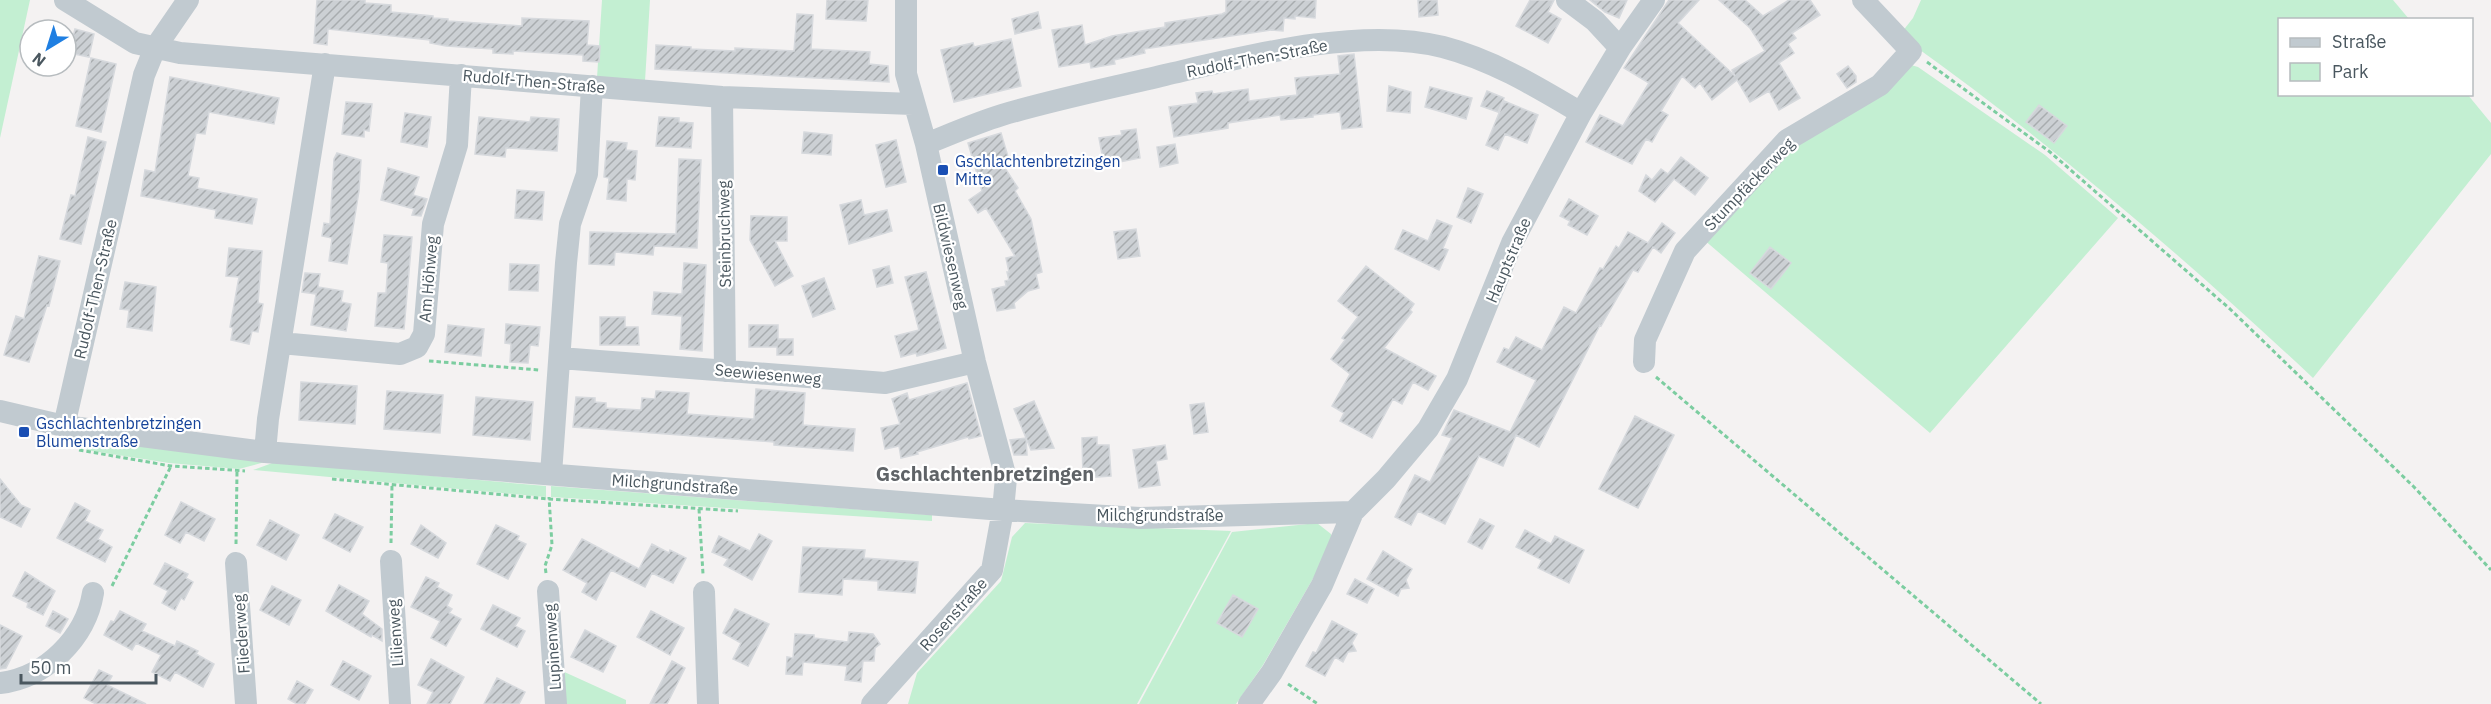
<svg xmlns="http://www.w3.org/2000/svg" width="2491" height="704" viewBox="0 0 2491 704" font-family="'IBM Plex Sans',sans-serif">
  <style>
    .green { fill: #c3efd2 }
    .building { fill: url(#building-hatch); stroke: #d6d9dd; stroke-width: 1.5 }
    .lines { fill: none; stroke-linecap: round; stroke-linejoin: round }
    .path { stroke: #7ccda0; stroke-width: 3; stroke-dasharray: 4.5 3; stroke-linecap: butt }
    .minor { stroke: #c1cad0; stroke-width: 22 }
    .transit-dot { fill: #1a4fb4; stroke: #fff; stroke-width: 2 }
    .labels { text-anchor: middle; stroke-width: 4.5; stroke-linejoin: round; paint-order: stroke }
    .street-label { font-size: 16px; fill: #4a575f; stroke: #fff }
    .transit-label { font-size: 16px; fill: #164399; stroke: #fff; text-anchor: start }
    .quarter-label { font-size: 20px; font-weight: bold; fill: #5f6367; stroke: #fff }
  </style>
  <defs>
    <pattern id="building-hatch" width="6" height="6" patternUnits="userSpaceOnUse" patternTransform="scale(1.5)"><rect width="6" height="6" fill="#ccd0d4"/><path d="M-1 1l2-2M0 6l6-6M5 7l2-2" fill="none" stroke="#a8acaf"/></pattern>
  </defs>
  <rect width="100%" height="100%" fill="#f4f2f2"/>
  <path class="green" d="M0 0H30L0 138Z
    M602 0H650L645 81 597 78Z
    M1921 0H2393L2409 19 2280 20V94L2468 95 2491 123V154L2313 378C2185 258 2052 144 1909 42L1902 32 1913 18Z
    M1911 65 1918 67 2045 155 2118 218 1930 433 1703 239 1793 143Z
    M74 437 265 462 239 469 169 463 92 451 72 445Z
    M275 462 546 486V497L253 470Z
    M551 486 932 515V521L551 497Z
    M1025 523 1231 531 1137 704H908L917 673 1001 581 1012 537Z
    M1317 523 1331 534 1333 544 1263 665 1236 704H1139L1232 532Z
    M560 670 626 700V704H561Z"/>
  <path class="building" d="M317 0H365V3L391 5V12L433 16V18L448 19V21L522 26V18L589 21 587 45 600 46 599 62 583 61V55L513 51V54L493 53V49L446 46 430 43V40L328 29 327 45 314 43Z
    M827 0H868L866 21 826 19Z
    M1226 0H1316L1315 18 1295 16V19L1284 18 1283 31 1271 30 1144 49 1145 53 1114 60 1115 64 1091 68 1090 62 1059 67 1052 30 1082 25 1085 45 1112 36 1165 27V23L1222 14 1226 12Z
    M1418 0H1437L1438 15 1419 17Z
    M1530 0H1554L1548 12 1561 19 1548 43 1516 26Z
    M1590 0H1627L1619 18 1605 12Z
    M1669 0H1699L1678 23 1735 76 1732 70 1765 51 1750 28 1719 0H1745L1763 16 1789 0H1810L1820 15 1792 33 1796 38 1788 44 1794 53 1779 63 1800 98 1779 110 1769 91 1750 102 1737 80 1712 100 1700 83 1695 88 1682 76 1661 111 1668 115 1661 126 1652 142 1646 139 1632 164 1586 142 1600 115 1623 126 1649 83 1624 68Z
    M1038 12 1041 28 1015 34 1012 19Z
    M797 14 813 15 811 49 870 52 869 64 888 66 889 82 655 69 656 45 691 47V49L735 51V48L794 51Z
    M75 29 94 34 89 57 69 53Z
    M1011 39 1021 86 954 102 941 50 973 43 974 47Z
    M1354 54 1362 127 1342 129 1340 112 1313 115V117L1281 120 1280 115 1228 123V128L1174 137 1169 107 1198 103 1196 93 1212 91 1213 94 1248 89 1249 101 1297 95 1295 78 1340 74 1338 56Z
    M91 58 116 64 101 132 76 126Z
    M1848 66 1856 76V82L1847 88 1837 74Z
    M170 77 279 98 274 124 209 112 205 134 196 133 188 176 199 178 197 188 257 199 252 224 215 218 216 210 141 196 145 170 155 172Z
    M1389 86 1411 92 1410 113 1387 111Z
    M1430 87 1472 98 1466 119 1425 107Z
    M1487 91 1504 98 1498 112 1481 106Z
    M1504 101 1538 115 1527 143 1505 134 1498 150 1486 145Z
    M346 102 372 104 369 131 364 130V137L342 134Z
    M2039 105 2067 126 2054 143 2026 122Z
    M405 113 431 117 427 147 401 142Z
    M479 117 530 122 531 117 559 119 557 151 506 148 505 157 475 154Z
    M659 117 679 118V122L693 123 691 148 656 146Z
    M1136 129 1140 158 1104 165 1099 138 1122 135 1121 131Z
    M804 132 832 135 831 155 802 153Z
    M1001 133 1009 160 1001 162 1018 188 1015 191 1031 219 1042 272 1036 274 1039 288 1028 291 1014 303 1015 308 997 311 992 289 1006 286 1005 281 1009 280 1007 272H1009L1006 258 1015 256 986 208 978 213 969 200 982 191 968 143Z
    M88 137 106 142 81 244 60 239 71 195 75 196Z
    M896 140 906 182 886 187 876 145Z
    M607 141 627 143 626 150 637 151 635 180 627 179 626 201 607 199 609 178 604 177Z
    M1175 144 1178 163 1160 167 1157 147Z
    M337 153 361 160 359 191 347 264 329 261 332 238 322 236 324 223 330 224 334 159Z
    M1681 157 1708 178 1695 195 1674 179 1655 202 1639 191 1646 175 1652 180 1661 169 1668 174Z
    M679 159 701 160 697 248 654 246 653 255 615 252 614 265 589 264 590 232 676 234Z
    M388 168 419 177 413 195 427 199 421 216 412 215 414 209 381 200Z
    M1468 188 1483 194 1471 223 1457 217Z
    M517 190 544 192 542 220 515 218Z
    M1569 199 1598 216 1587 235 1568 225 1570 221 1560 216Z
    M861 200 864 215 887 210 892 231 849 244 840 205Z
    M751 216 787 217V241H775L793 276 775 286 750 240Z
    M1437 220 1452 226 1443 248 1448 250 1439 270 1395 249 1403 230 1428 241Z
    M1662 223 1675 233 1661 253 1653 247 1638 272 1633 270 1601 326 1600 325 1539 447 1516 435 1503 466 1479 456 1445 524 1418 511 1411 525 1395 517 1415 475 1430 482 1452 438 1442 435 1454 410 1510 432 1536 380 1497 362 1504 348 1509 350 1516 337 1542 350 1564 307 1576 313 1600 268 1603 269 1616 246 1619 248 1628 232 1648 243Z
    M1136 229 1140 256 1118 259 1114 232Z
    M384 235 412 237 404 329 375 326 378 293H386L388 263 381 262Z
    M1770 247 1791 263 1771 289 1750 273Z
    M229 248 262 251 258 303 263 304 258 332 252 331 249 344 231 340 233 328 230 327 239 277 226 276Z
    M39 256 60 261 49 306 47 305 29 362 4 355 16 316 24 319Z
    M684 263 706 265 702 351 680 349 682 316 652 314 654 292 682 294Z
    M510 264 539 265 538 291 509 290Z
    M889 266 893 283 877 287 873 270Z
    M1366 266 1414 304 1410 310 1412 312 1384 348 1436 376 1428 390 1413 382 1402 404 1393 399 1372 438 1340 421 1344 413 1332 406 1350 374 1331 359 1345 340 1342 338 1358 317 1338 301Z
    M926 272 946 348 917 356 916 353 901 357 895 336 919 330 905 277Z
    M305 273 320 274 318 287 343 291 341 302 351 304 346 331 311 325 316 294 302 292Z
    M824 278 835 309 813 317 802 286Z
    M125 282 156 287 152 331 127 327 129 310 120 309Z
    M600 317H625V327H638L639 345H600Z
    M506 324 540 327 538 346 530 345 528 363 510 362 511 344 505 343Z
    M448 325 484 329 481 356 445 352Z
    M749 325H778V339H793V355H777V347H749Z
    M301 382 357 386 355 424 299 420Z
    M967 383 981 436 969 439 968 437 917 452 918 454 901 458 899 446 885 449 881 428 900 424 892 399 907 393 909 400Z
    M756 389 805 393 803 425 855 429 853 451 774 445V442L573 427 576 397 595 398V402L606 403V408L641 410 642 398 655 399 656 391 689 393 687 414 754 419Z
    M387 391 443 395 440 433 384 429Z
    M476 397 533 402 530 440 473 435Z
    M1034 401 1054 448 1031 450 1014 409Z
    M1204 403 1208 432 1194 434 1190 405Z
    M1635 416 1674 435 1638 508 1599 489Z
    M1097 437V445H1109L1111 476 1083 478 1082 438Z
    M1026 438 1027 455H1014L1010 440Z
    M1165 445 1167 459 1156 461 1160 485 1139 488 1133 450Z
    M0 479 21 505 30 509 21 527 0 517Z
    M181 502 215 519 204 541 186 532 180 543 165 535Z
    M75 503 90 511 85 521 103 530 98 539 112 547 105 562 57 538Z
    M335 514 363 527 350 552 323 538Z
    M1480 519 1494 526 1482 549 1468 542Z
    M270 520 299 535 286 560 257 545Z
    M421 525 446 543 438 558 411 544Z
    M496 525 519 536 517 540 526 544 508 579 477 564Z
    M1525 530 1551 544 1555 536 1584 550 1569 583 1538 568 1542 560 1516 547Z
    M759 534 772 541 752 580 724 565 728 559 712 552 719 536 750 551Z
    M582 539 639 569 652 544 669 553 670 550 686 558 673 583 652 573 645 587 611 570 596 600 582 592 587 583 563 570Z
    M803 547 865 550 864 558 918 562 915 593 878 590V581L843 579 842 595 799 592Z
    M1383 551 1412 569 1406 580 1409 588 1401 589 1398 596 1367 579Z
    M165 563 188 574 186 578 193 582 184 600 181 598 175 610 162 603 168 591 154 584Z
    M25 572 55 591 43 615 27 607 28 603 13 596Z
    M426 577 439 583 437 587 452 595 447 606 452 609 449 613 461 619 446 646 431 638 440 621 411 607Z
    M1355 579 1374 589 1367 603 1347 594Z
    M339 585 369 601 362 614 382 629V641L372 635 371 637 326 611Z
    M272 586 301 600 289 625 260 610Z
    M1233 595 1258 609 1242 637 1217 623Z
    M493 605 520 618 515 626 525 631 517 647 481 629Z
    M735 609 769 624 748 666 733 659 741 643 723 633Z
    M53 611 68 619 60 633 46 626Z
    M120 611 146 624 142 631 175 646 177 641 198 651 196 654 214 664 203 687 175 672 170 681 152 672 161 655 136 643 132 650 104 635 111 621 114 622Z
    M651 611 684 628 670 655 637 637Z
    M1332 621 1357 634 1352 643 1356 651 1348 652 1343 662 1335 657 1325 676 1306 666 1313 652 1316 653Z
    M0 625 22 636 6 668 0 669Z
    M585 630 616 646 603 672 571 657Z
    M849 632 873 634 880 644 875 648 874 661H863L861 682 845 680 847 666 803 662 802 675 786 674 787 657 793 658 795 634 814 635V638L848 642Z
    M431 659 464 677 450 704H427L433 692 418 685Z
    M343 661 371 676 359 700 331 685Z
    M672 661 685 668 667 704H650Z
    M99 670 112 676 107 685 146 704H96L84 698Z
    M497 678 525 692 519 704H484Z
    M297 681 313 690 305 704H297L288 699Z"/>
  <g class="lines">
    <path class="path" d="M1927 62 2050 152 2230 309 2414 487 2491 570
      M429 361 539 370
      M1656 377 2041 704
      M79 450 171 466 245 471
      M332 479 549 499 738 511
      M699 509 703 574
      M391 543 392 485
      M236 544 237 471
      M546 573 545 566 552 545 549 497
      M112 586 171 466
      M1288 684 1318 704"/>
    <path class="minor" d="M65 0 135 43 180 53 722 97 913 104
      M1567 0 1595 21 1620 48
      M722 97 725 371
      M926 144C951 134 976 123 1002 115 1056 99 1111 88 1165 75 1247 56 1361 26 1443 47 1493 60 1537 87 1581 113
      M281 343 400 354 417 347 424 334 433 224 457 145 461 75
      M560 358 885 383 975 362
      M1644 362 1645 340 1685 251 1787 140 1880 85 1911 51 1863 0
      M0 411 64 426 265 452 1003 510 1140 518 1353 512
      M64 426 144 75 155 48 188 0
      M265 452 268 419 325 64
      M551 474 566 263 570 224 587 174 592 86
      M391 561 400 704
      M236 563 246 704
      M548 591 556 704
      M704 592 708 704
      M0 683C46 678 86 637 93 593
      M872 704 992 570 1003 510 1006 478 975 362 926 144 906 74V0
      M1249 704 1272 672 1322 585 1353 512 1386 479 1428 429 1457 379 1512 243 1581 113 1620 48 1654 0"/>
  </g>
  <g class="transit-dot">
    <rect x="937" y="164" width="12" height="12" rx="3"/>
    <rect x="18" y="426" width="12" height="12" rx="3"/>
  </g>
  <g class="labels">
    <g class="street-label">
      <text transform="translate(1257 58) rotate(-11)" y="6">Rudolf-Then-Straße</text>
      <text transform="translate(534 81) rotate(5)" y="6">Rudolf-Then-Straße</text>
      <text transform="translate(1749 184) rotate(-46)" y="6">Stumpfäckerweg</text>
      <text transform="translate(724 234) rotate(-91)" y="6">Steinbruchweg</text>
      <text transform="translate(951 256) rotate(77)" y="6">Bildwiesenweg</text>
      <text transform="translate(1508 260) rotate(-67)" y="6">Hauptstraße</text>
      <text transform="translate(428 279) rotate(-85)" y="6">Am Höhweg</text>
      <text transform="translate(95 289) rotate(-77)" y="6">Rudolf-Then-Straße</text>
      <text transform="translate(768 374) rotate(5)" y="6">Seewiesenweg</text>
      <text transform="translate(675 484) rotate(4)" y="6">Milchgrundstraße</text>
      <text x="1160" y="521">Milchgrundstraße</text>
      <text transform="translate(953 614) rotate(-48)" y="6">Rosenstraße</text>
      <text transform="translate(395 633) rotate(-94)" y="6">Lilienweg</text>
      <text transform="translate(241 634) rotate(-94)" y="6">Fliederweg</text>
      <text transform="translate(552 647) rotate(-94)" y="6">Lupinenweg</text>
    </g>
    <g class="transit-label">
      <text x="955" y="167">Gschlachtenbretzingen<tspan x="955" dy="18">Mitte</tspan></text>
      <text x="36" y="429">Gschlachtenbretzingen<tspan x="36" dy="18">Blumenstraße</tspan></text>
    </g>
    <g class="quarter-label">
      <text x="985" y="481">Gschlachtenbretzingen</text>
    </g>
  </g>
  <rect x="2278" y="18" width="195" height="78" fill="#ffffff" stroke="#b7bcbf" stroke-width="1.5"/>
  <rect x="2290" y="38" width="30" height="9" fill="#c1cad0" stroke="#b7bcbf" stroke-width="1.5"/>
  <text x="2332" y="48" font-size="18" fill="#4a575f">Straße</text>
  <rect x="2290" y="63" width="30" height="18" fill="#c3efd2" stroke="#b7bcbf" stroke-width="1.5"/>
  <text x="2332" y="78" font-size="18" fill="#4a575f">Park</text>
  <g transform="translate(48 48) rotate(218)"><circle r="28" fill="#ffffff" stroke="#b7bcbf" stroke-width="1.5"/>
  <path d="M0-4.5L10 22L0 15L-10 22Z" fill="#1f7fe2"/>
  <text y="-9" font-size="16" font-weight="bold" text-anchor="middle" fill="#4a575f">N</text>
  </g>
  <path d="M21 674v9h135v-9" fill="none" stroke="#4a575f" stroke-width="3"/>
  <text x="30" y="674" font-size="18" fill="#4a575f" stroke="#ffffff" stroke-width="4.5" paint-order="stroke">50 m</text>
</svg>
